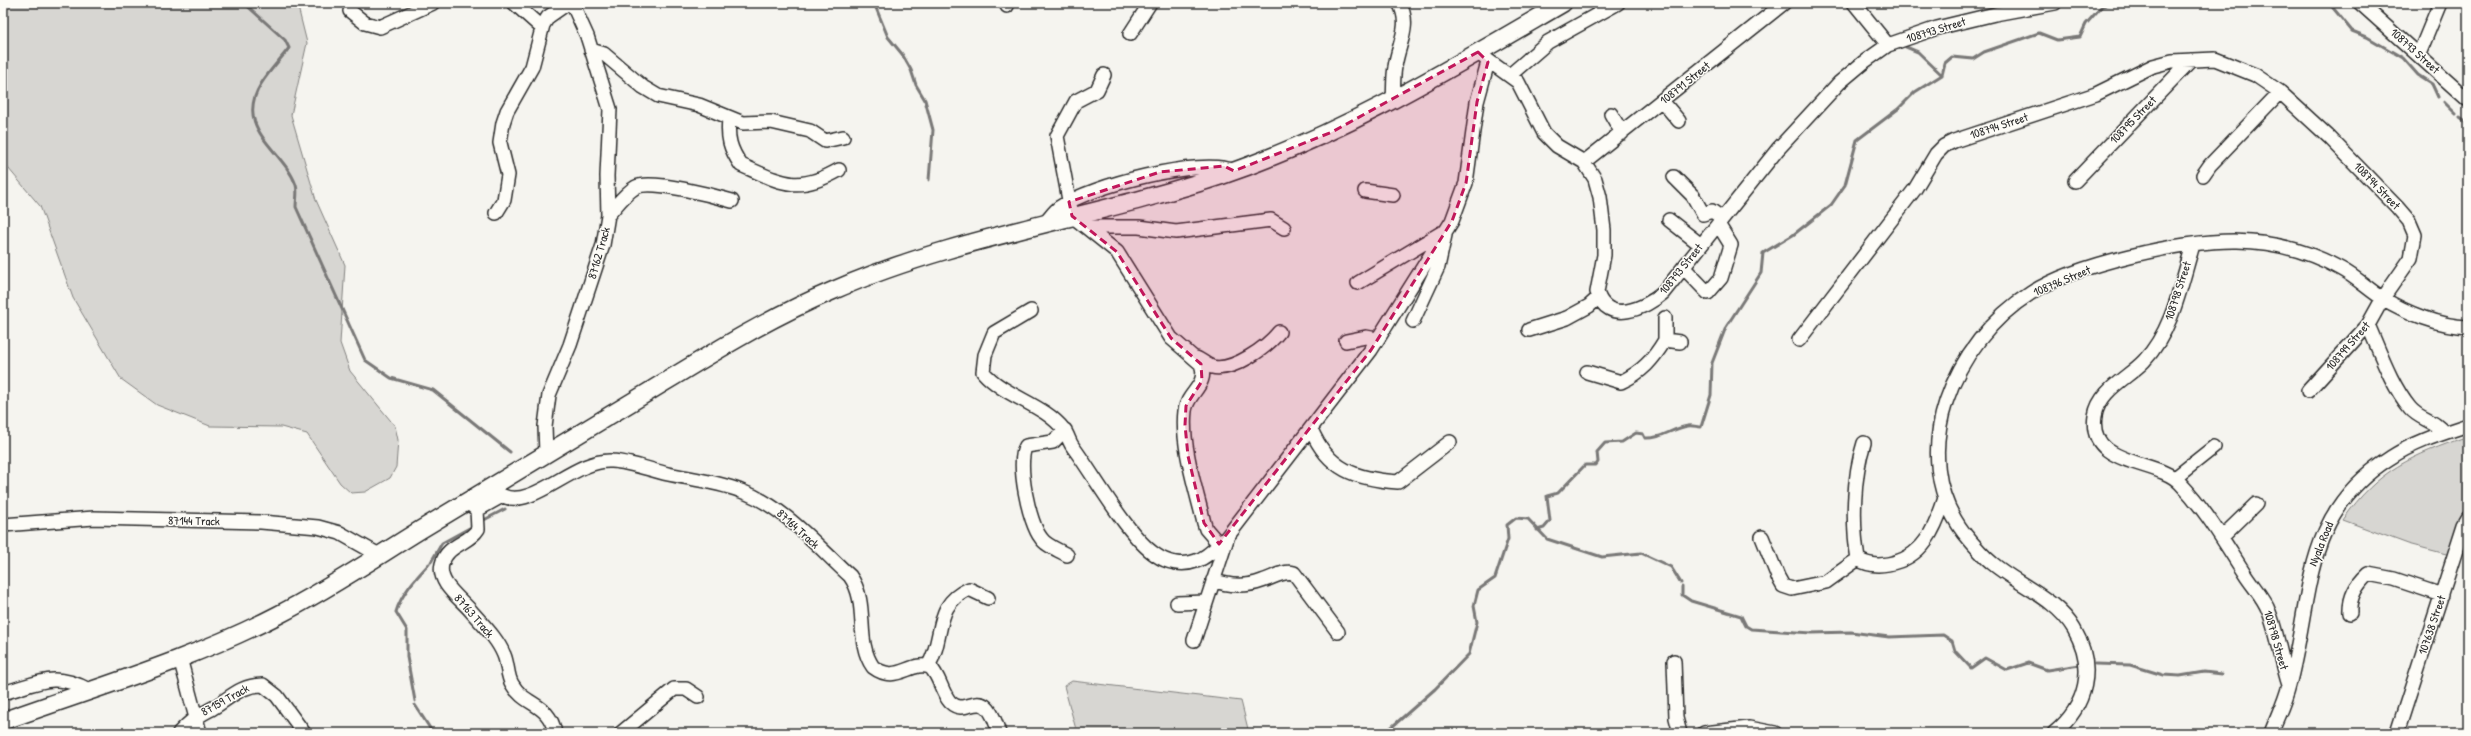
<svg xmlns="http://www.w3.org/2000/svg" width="2471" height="736" viewBox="0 0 2471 736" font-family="'Patrick Hand',sans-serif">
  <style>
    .green { fill: #d7d6d2; stroke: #81807e }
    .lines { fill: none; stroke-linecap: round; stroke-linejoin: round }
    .stream { stroke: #797877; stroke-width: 3 }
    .minor-casing { stroke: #2b2b2b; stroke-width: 16 }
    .major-casing { stroke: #2b2b2b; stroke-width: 20 }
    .minor { stroke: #fdfcf7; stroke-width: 13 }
    .major { stroke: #fdfcf7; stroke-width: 17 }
    .marked { fill: #c2185b; fill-opacity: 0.2; stroke: #c2185b; stroke-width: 3; stroke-dasharray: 8 5; stroke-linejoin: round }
    .labels { text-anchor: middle; stroke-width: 3; stroke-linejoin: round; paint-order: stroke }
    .street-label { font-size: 12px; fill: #2b2b2b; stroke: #fdfcf7 }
  </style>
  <rect width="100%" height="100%" fill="#f5f4ef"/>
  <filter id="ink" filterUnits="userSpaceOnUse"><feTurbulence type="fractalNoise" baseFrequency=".025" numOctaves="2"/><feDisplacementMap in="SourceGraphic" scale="8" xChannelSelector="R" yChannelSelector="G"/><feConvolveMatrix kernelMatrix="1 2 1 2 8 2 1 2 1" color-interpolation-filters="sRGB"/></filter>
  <g filter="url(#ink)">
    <path class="green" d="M3 3H297L307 43 291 115 316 200 345 265 340 343 350 371 395 426 398 440 396 467 390 478 365 492 351 493 340 483 307 434 281 427 210 426 157 405 121 379 73 298 40 206 3 162Z
      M2468 436V509L2460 523 2450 555 2408 544 2343 520C2378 469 2412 456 2468 436Z
      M1072 681 1241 701 1249 733H1077L1064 686Z"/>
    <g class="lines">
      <path class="stream" d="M244 3 285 40 289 48C280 60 269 71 261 84 233 129 283 149 296 185 298 191 296 200 296 207L365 360 391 378 433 390 510 452
        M874 3 888 37 902 54 911 70 916 85 925 100 933 130 929 180
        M2329 3 2352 31 2367 37 2403 58 2418 75 2432 84 2438 97
        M1906 47 1918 52 1942 75
        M2444 102 2456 114
        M2460 117 2468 123
        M484 520 505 509
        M1537 530 1544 528 1550 521 1547 496 1558 493 1585 465H1596L1598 462 1597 452 1605 443 1622 442 1636 433 1643 434 1645 438C1662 439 1672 428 1688 426 1692 425 1697 427 1701 427L1711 395 1712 363 1726 327 1761 273 1763 253 1793 235 1831 205 1845 185 1857 140 1898 109 1915 92 1942 75 1945 63 1952 57 1973 59 1984 52 2039 33 2057 40 2080 37 2086 24 2102 6 2112 3
        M431 562 442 543 473 526
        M1682 587V595L1691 601 1741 616 1746 626 1751 629 1812 633 1851 632 1889 637 1943 635 1952 641 1955 651 1971 668 1985 658 2007 670 2028 663 2047 670 2080 665
        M2095 664 2130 665 2163 675 2180 676 2204 672 2221 674
        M415 701 407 657V630L396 612C401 594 416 578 429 564
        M415 705 433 733
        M1385 733 1435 689 1469 654 1477 622 1474 606 1478 590 1495 578 1508 539 1507 525 1516 518 1528 519 1547 539 1602 557 1641 553 1671 567 1681 583"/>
      <defs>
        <path id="minor" d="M514 3 542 28
          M1854 3 1888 45
          M2360 3 2468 100
          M1007 6V3
          M350 11 365 23 380 27 433 3
          M1130 34 1150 3
          M591 50 604 54 643 87 658 96 699 105 743 123 771 122 810 131 825 141 843 137
          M2419 54 2440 3
          M1482 56 1518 82 1544 133 1557 146 1584 162 1595 179 1600 197 1604 230V255L1597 292C1607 326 1646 308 1663 293L1778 149 1839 83 1864 62 1888 45 1937 28 1995 14 2055 3
          M1104 75 1097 90 1076 101 1057 136 1072 216 1117 252 1171 338 1201 364C1209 386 1187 392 1185 411 1181 445 1196 489 1204 523L1206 529 1219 544
          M1510 75 1548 42 1618 3
          M1393 98C1394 88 1393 77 1395 67 1398 44 1412 25 1399 3
          M1662 101 1679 121
          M1611 114 1622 133
          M729 119C727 138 730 149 741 165 782 183 797 194 839 170
          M1584 162 1784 3
          M2203 175 2210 165 2280 92
          M1674 177 1693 196 1703 214 1712 211 1722 218
          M2075 181 2191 60
          M1365 191 1393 195
          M496 213 504 200 508 175 500 143 503 123 507 111 532 67 543 25 548 17 568 3
          M608 215C617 205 625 193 636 187 651 179 715 196 732 201
          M1669 220 1701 245
          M1045 223C1050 218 1054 211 1060 207 1090 186 1201 157 1234 171
          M1088 227H1139L1176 232 1271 220 1284 228
          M2193 245C2181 284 2173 330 2144 361 2128 378 2099 390 2095 416 2087 467 2158 459 2180 483 2206 510 2223 540 2243 571 2251 585 2264 597 2269 612 2278 634 2281 661 2289 685
          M1684 268 1708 293 1721 278 1731 245 1718 224
          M1358 283 1441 233
          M1031 311 994 333 985 355 983 372C1005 397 1044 404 1064 430 1068 435 1069 442 1073 447 1094 475 1128 537 1156 555 1167 563 1183 566 1196 561 1209 557 1218 545 1227 537L1371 350 1452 221 1466 183 1477 102 1488 62
          M1665 318V340L1680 342
          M1413 321 1438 267 1445 235
          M2368 325C2380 352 2391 385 2410 408 2420 420 2435 420 2444 433
          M1529 330 1567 318 1589 306 1599 297
          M1799 340 1915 189 1936 154 1944 146 1954 141 2096 94 2153 66 2172 61 2215 59 2255 75 2280 92 2329 137 2397 207 2409 221 2415 235 2411 258 2383 298 2368 325 2308 391
          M1346 341 1366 337 1377 339
          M1196 358C1201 360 1207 365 1212 367 1233 372 1267 347 1279 332
          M1587 372 1621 382C1642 372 1653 360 1665 340
          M1311 429C1328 470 1356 479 1398 482L1450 442
          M1065 430 1053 442 1026 446C1016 462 1029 523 1041 538 1046 546 1059 550 1067 555
          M546 454 545 426 549 395 570 345 603 245 608 215 607 176 610 109 587 36 572 3
          M2175 478 2214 447
          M491 487C495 490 499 494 503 496 533 510 575 458 612 461 630 462 650 470 668 474 692 479 718 482 741 491 784 506 817 546 850 576 870 604 854 640 873 667 897 685 910 660 930 667 940 676 941 692 950 702 969 720 983 679 999 733
          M467 502 477 510 478 529C469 544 447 544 442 564 437 583 460 598 471 611 483 625 497 638 504 655 508 664 507 676 512 684 525 707 549 702 555 733
          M477 510 502 496
          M3 525 94 518 261 522 318 527 340 533 379 555
          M2223 536 2256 504
          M1762 537 1778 577 1783 586 1792 589 1826 582 1858 559C1852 524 1853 477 1864 443
          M1858 559C1867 565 1877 566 1888 564 1923 558 1935 529 1945 498
          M1213 580C1228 586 1246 587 1262 581 1273 578 1283 570 1294 573L1338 632
          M1177 603 1206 602
          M2350 613C2349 597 2356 585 2368 574L2394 579 2442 595
          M1194 640 1227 539
          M180 658 200 733
          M1674 661 1676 718 1680 733
          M928 666C946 637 932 605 969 589L988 598
          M3 693C39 683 54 671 89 690
          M179 733C192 719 197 717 213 708 231 697 241 685 263 685L277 696 304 733
          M621 733 674 689H686L698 697
          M1704 733 1749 728 1775 733
          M2054 733C2087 706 2096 667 2074 629 2056 598 2018 585 1992 563 1982 555 1972 543 1964 533 1904 454 1954 341 2031 293 2059 275 2097 264 2130 256 2205 238 2271 230 2341 269 2356 277 2368 289 2382 298 2407 313 2439 326 2468 327
          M2271 733C2277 717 2285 702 2289 685 2313 596 2301 514 2390 458 2414 442 2441 434 2468 425
          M2397 733 2464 525 2468 518"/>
        <path id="major" d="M3 721C95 688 191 660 278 615 327 590 373 559 420 530 496 484 573 438 650 391 709 355 768 318 832 291 957 236 1094 218 1223 175 1343 134 1453 67 1563 3"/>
      </defs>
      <use href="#minor" class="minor-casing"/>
      <use href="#major" class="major-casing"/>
      <use href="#minor" class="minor"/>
      <use href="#major" class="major"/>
    </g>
  </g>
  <path class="marked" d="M1478 52 1488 62 1477 102 1466 183 1452 221 1371 350 1219 544 1204 523 1188 456 1185 425 1186 406 1202 381 1201 364 1171 338 1117 252 1072 216 1069 202 1160 172 1224 166 1234 171 1332 132Z"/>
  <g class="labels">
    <g class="street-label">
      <text transform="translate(1936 30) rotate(-17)" y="4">108793 Street</text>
      <text transform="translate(2415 51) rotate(42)" y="4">108793 Street</text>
      <text transform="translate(1685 83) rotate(-39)" y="4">108791 Street</text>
      <text transform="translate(2133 120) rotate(-46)" y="4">108795 Street</text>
      <text transform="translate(1999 126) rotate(-18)" y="4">108794 Street</text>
      <text transform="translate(2377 186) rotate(46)" y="4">108794 Street</text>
      <text transform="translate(599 253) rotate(-74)" y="4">87162 Track</text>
      <text transform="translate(1681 269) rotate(-51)" y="4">108793 Street</text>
      <text transform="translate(2062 281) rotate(-23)" y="4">108796 Street</text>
      <text transform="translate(2178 291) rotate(-72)" y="4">108798 Street</text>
      <text transform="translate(2348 346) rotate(-49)" y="4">108799 Street</text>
      <text transform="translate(194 521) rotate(1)" y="4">87144 Track</text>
      <text transform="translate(798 529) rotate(42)" y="4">87164 Track</text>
      <text transform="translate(2321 544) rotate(-68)" y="4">Nyala Road</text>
      <text transform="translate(474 616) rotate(49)" y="4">87163 Track</text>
      <text transform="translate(2432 625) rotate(-71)" y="4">107638 Street</text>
      <text transform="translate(2276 640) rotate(74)" y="4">108798 Street</text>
      <text transform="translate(225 700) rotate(-29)" y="4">87159 Track</text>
    </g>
  </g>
  <rect width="2471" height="736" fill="none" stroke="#fdfcf7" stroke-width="16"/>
  <rect x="8" y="8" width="2455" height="720" fill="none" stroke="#2b2b2b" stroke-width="1.5" filter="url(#ink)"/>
</svg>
